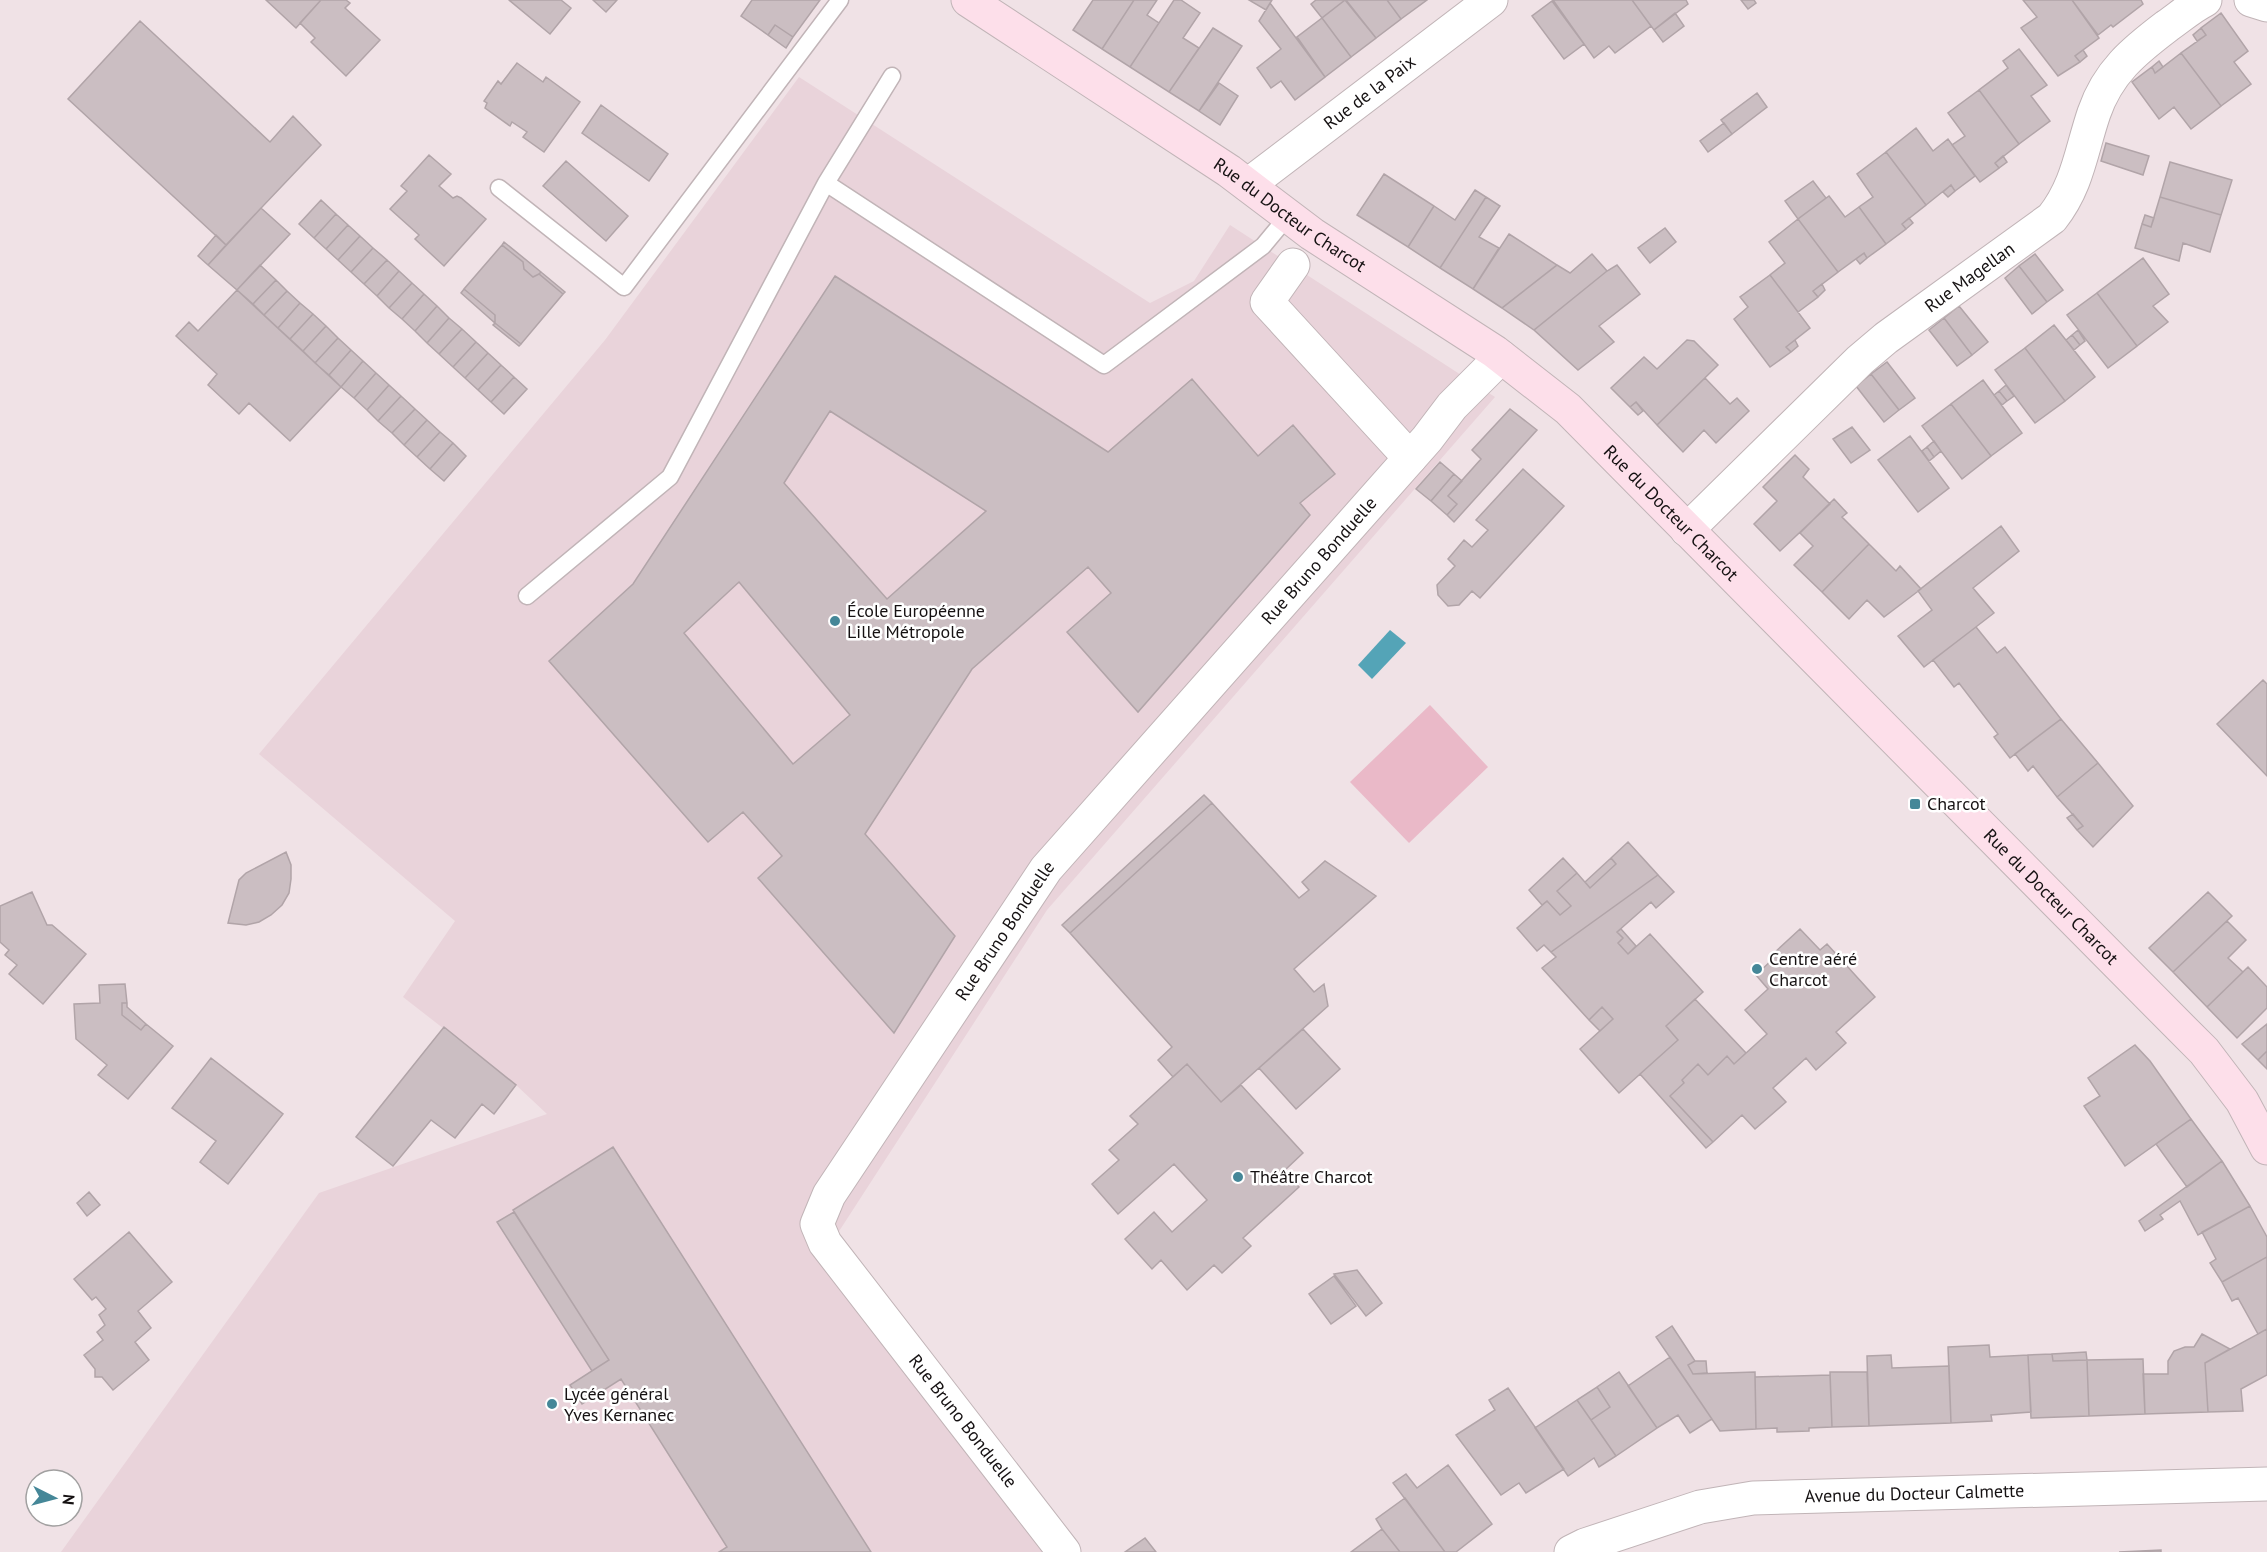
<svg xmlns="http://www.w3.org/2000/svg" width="2267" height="1552" viewBox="0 0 2267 1552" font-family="'PT Sans',sans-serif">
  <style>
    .built { fill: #e9d3da }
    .green { fill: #eab9c8 }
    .water { fill: #54a4b7 }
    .building { fill: #cbbec2; stroke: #b1a4a8; stroke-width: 1.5; fill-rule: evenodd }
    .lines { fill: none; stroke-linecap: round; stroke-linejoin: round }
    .lane-casing { stroke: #c1b4b7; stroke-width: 19 }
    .street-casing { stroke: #c1b4b7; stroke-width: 35 }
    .secondary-casing { stroke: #c1b4b7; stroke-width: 35 }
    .lane { stroke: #fff; stroke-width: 16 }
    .street { stroke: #fff; stroke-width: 33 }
    .secondary { stroke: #fddfea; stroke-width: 33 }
    .poi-dot { fill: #458798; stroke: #fff; stroke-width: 2 }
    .labels { text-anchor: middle; stroke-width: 5; stroke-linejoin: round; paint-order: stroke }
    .street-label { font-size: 18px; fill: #151112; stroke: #fff }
    .poi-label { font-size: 18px; fill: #151112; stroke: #fff; text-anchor: start }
  </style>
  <rect width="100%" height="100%" fill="#f0e2e6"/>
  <path class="built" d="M799 77 1150 303 1194 281 1230 225 1495 397 1047 910 823 1256 1049 1552H61L319 1193 547 1114 516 1085 403 997 455 921 259 754 605 340Z"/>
  <path class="green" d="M1430 705 1488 767 1409 843 1350 782Z"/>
  <path class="water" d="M1390 630 1406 643 1372 679 1358 665Z"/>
  <path class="building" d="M266 0H321L296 28Z
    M321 0H346L350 3 345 8 380 40 346 76 311 42 315 38 300 23Z
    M509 0H561L571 8 550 34Z
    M593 0H617L606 12Z
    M752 0H820L793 37 775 25 768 35 741 16Z
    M1093 0H1134L1102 49 1073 30Z
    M1134 0H1157L1147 15 1159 23 1130 67 1102 49Z
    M1174 0H1181L1200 13 1183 38 1199 48 1169 92 1130 67Z
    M1249 0H1272L1266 10Z
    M1316 0H1345L1322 18 1311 4Z
    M1345 0 1376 38 1351 57 1322 18Z
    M1346 0H1387L1401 19 1376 38Z
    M1387 0H1427L1401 19Z
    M1553 0H1632L1651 26 1615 53 1609 46 1594 58Z
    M1632 0H1686L1688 4 1654 30Z
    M1741 0H1754L1756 3 1748 9Z
    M2023 0H2072L2099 38 2075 56 2080 62 2058 76 2021 28 2037 17Z
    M2072 0H2141L2143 4 2113 27 2111 25 2098 35Z
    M1552 1 1584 44 1564 59 1532 16Z
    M1270 3 1325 77 1295 100 1281 81 1271 88 1257 68 1281 49 1259 21Z
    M1675 13 1684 26 1663 42 1654 30Z
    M2221 13 2248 51 2234 62 2251 84 2221 106 2181 53 2206 35 2201 28Z
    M1322 18 1351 57 1325 77 1297 37Z
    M140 21 270 142 293 116 321 145 226 245 68 99Z
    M775 25 793 37 786 48 768 35Z
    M1213 28 1242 46 1199 111 1169 92Z
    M2201 28 2206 35 2197 41 2193 35Z
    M2019 49 2047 85 2031 96 2050 121 2019 144 1979 90 2008 68 2003 61Z
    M2083 50 2087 56 2080 62 2075 56Z
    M2181 53 2221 106 2191 129 2174 107 2159 119 2132 82 2152 67 2155 73Z
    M2159 61 2163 67 2155 73 2152 67Z
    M517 63 543 82 546 77 580 102 544 152 523 137 527 132 512 122 510 126 485 108 487 103 484 101 498 81 501 84Z
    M1219 83 1238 96 1220 125 1199 111Z
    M1979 90 2019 144 1995 163 1999 168 1980 182 1952 145 1965 136 1948 113Z
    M1757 93 1767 107 1732 134 1721 120Z
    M601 105 668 154 649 181 582 133Z
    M1724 123 1732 134 1708 152 1700 141Z
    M1916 128 1933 151 1948 139 1975 176 1955 191 1951 185 1926 205 1886 152Z
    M2106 143 2149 156 2143 175 2101 161Z
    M1886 152 1926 205 1902 224 1906 229 1886 244 1859 207 1873 197 1857 174Z
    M429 155 451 174 439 186 453 198 457 196 461 198 486 219 444 266 415 239 419 235 390 209 407 191 401 186Z
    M2003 156 2007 162 1999 168 1995 163Z
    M566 161 628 216 606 241 543 186Z
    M2170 162 2232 180 2221 215 2160 197Z
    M1384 174 1434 206 1408 247 1357 215Z
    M1813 181 1826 198 1798 219 1785 201Z
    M1951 185 1955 191 1948 197 1943 192Z
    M1475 190 1486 197 1440 268 1408 247 1434 206 1455 220Z
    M1829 196 1845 217 1859 207 1886 244 1867 258 1864 253 1838 272 1798 219Z
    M1486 197 1500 206 1479 237 1499 248 1473 289 1440 268Z
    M2160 197 2221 215 2210 252 2183 243 2179 261 2135 248 2142 224 2151 227Z
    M321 200 336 214 314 238 299 224Z
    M261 208 290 234 237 290 208 265Z
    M336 214 348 225 326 249 314 238Z
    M2145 215 2154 218 2151 227 2142 224Z
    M1909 218 1913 223 1906 229 1902 224Z
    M1798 219 1838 272 1813 291 1818 297 1798 312 1770 275 1785 263 1769 242Z
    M348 225 360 236 338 260 326 249Z
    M1665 228 1676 242 1650 263 1638 248Z
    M1509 234 1557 265 1502 308 1473 289Z
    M216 235 226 245 208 265 198 256Z
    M360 236 373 248 351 272 338 260Z
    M504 242 541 272 539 274 533 277 524 269 523 262 502 245Z
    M502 245 523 262 524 269 533 277 539 274 563 294 521 344 495 323V315L464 289Z
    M373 248 387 260 364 284 351 272Z
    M1864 253 1867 258 1860 264 1856 259Z
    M1592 254 1607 271 1534 330 1502 308 1557 265 1570 273Z
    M2035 254 2063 290 2047 302 2019 266Z
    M2143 258 2169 294 2153 306 2168 322 2137 346 2097 293Z
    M387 260 399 271 377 296 364 284Z
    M260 265 276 280 253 304 237 290Z
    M1617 265 1640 294 1599 326 1614 342 1578 370 1534 330 1607 271Z
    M2019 266 2047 302 2032 314 2005 278Z
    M399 271 412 283 389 308 377 296Z
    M541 272 565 292 563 294 539 274Z
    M1770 275 1810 328 1786 347 1791 352 1770 367 1734 319 1748 307 1740 297Z
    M835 276 1108 452 1192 379 1258 456 1293 425 1335 474 1300 503 1310 515 1138 712 1067 632 1111 593 1088 567 972 669 865 834 955 936 894 1033 758 878 782 856 743 812 708 842 549 661 633 584ZM830 411 986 511 887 599 784 483ZM739 582 850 715 793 764 684 633Z
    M276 280 287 291 264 315 253 304Z
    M412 283 424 294 402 319 389 308Z
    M1822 284 1825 290 1818 297 1813 291Z
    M464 289 495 315V323L461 293Z
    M237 290 341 387 290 441 249 403 239 414 208 385 217 374 176 336 189 322 198 331Z
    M287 291 300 303 278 328 264 315Z
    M2097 293 2137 346 2108 368 2067 315Z
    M424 294 437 306 415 331 402 319Z
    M300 303 313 314 290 339 278 328Z
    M437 306 449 318 427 343 415 331Z
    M1959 306 1988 342 1972 355 1944 318Z
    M313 314 326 326 303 351 290 339Z
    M449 318 462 329 439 354 427 343Z
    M1944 318 1972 355 1957 366 1929 330Z
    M495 323 521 344 519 346 493 325Z
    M2054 325 2095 377 2065 401 2025 348Z
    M326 326 338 338 315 363 303 351Z
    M462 329 476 342 453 367 439 354Z
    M2078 330 2085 341 2080 345 2072 335Z
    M2072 335 2080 345 2074 350 2066 340Z
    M338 338 351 350 329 375 315 363Z
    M1687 340 1694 341 1718 365 1657 425 1636 402 1630 407 1611 388 1644 357 1657 369Z
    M1795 340 1798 346 1791 352 1786 347Z
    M476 342 488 353 465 378 453 367Z
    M2025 348 2065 401 2035 423 1995 370Z
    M351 350 363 361 341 387 329 375Z
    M488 353 501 365 478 390 465 378Z
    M363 361 376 373 354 398 341 387Z
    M1887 362 1915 398 1899 410 1871 374Z
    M501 365 514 377 491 402 478 390Z
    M376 373 389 385 367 410 354 398Z
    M1871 374 1899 410 1884 422 1856 386Z
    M514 377 527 389 504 414 491 402Z
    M1705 378 1730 404 1737 398 1749 411 1716 443 1704 430 1683 452 1657 425Z
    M1983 380 2022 433 1991 456 1951 404Z
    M389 385 401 396 378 421 367 410Z
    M2006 385 2014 396 2007 401 1999 391Z
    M1999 391 2007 401 2002 405 1994 395Z
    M401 396 415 409 392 433 378 421Z
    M1636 402 1643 411 1638 415 1630 407Z
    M1951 404 1991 456 1962 479 1922 426Z
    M415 409 427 420 404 445 392 433Z
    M1510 409 1537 430 1454 522 1447 515 1457 504 1448 496 1481 459 1472 450Z
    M427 420 440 432 417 457 404 445Z
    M1852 427 1870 450 1851 463 1833 439Z
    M440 432 453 443 430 469 417 457Z
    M1910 436 1949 488 1918 512 1878 460Z
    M1934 441 1941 451 1934 457 1927 447Z
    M453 443 466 456 444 481 430 469Z
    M1927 447 1934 457 1929 461 1922 451Z
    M1795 455 1809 469 1803 477 1830 504 1780 551 1754 524 1777 501 1763 487Z
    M1440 462 1454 474 1431 501 1416 489Z
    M1523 469 1564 506 1480 598 1472 591 1459 605 1448 606 1438 595 1437 585 1455 566 1448 559 1464 540 1472 547 1488 530 1476 520Z
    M1454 474 1462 481 1448 496 1457 504 1447 515 1431 501Z
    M1834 499 1847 513 1842 517 1869 544 1822 592 1794 565 1813 546 1800 533Z
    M2001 526 2019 551 1973 588 1994 613 1924 667 1898 636 1932 610 1918 591Z
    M1869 544 1896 571 1900 566 1921 589 1884 617 1867 600 1849 619 1822 592Z
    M1976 627 1997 653 2005 647 2061 719 2010 758 1994 737 1998 734 1959 683 1954 687 1933 660Z
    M2263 680 2267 684V776L2217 724Z
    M2061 719 2098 763 2057 797 2033 766 2028 771 2015 754Z
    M2098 763 2133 806 2093 847 2077 830 2083 826 2057 797Z
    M1204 795 1212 803 1070 933 1062 925Z
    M1212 803 1299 898 1309 890 1302 882 1325 861 1376 896 1294 969 1314 992 1324 984 1328 1006 1221 1102 1187 1064 1173 1077 1158 1060 1172 1047 1070 933Z
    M2073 814 2083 826 2077 830 2067 818Z
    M1628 842 1658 875 1551 952 1544 945 1537 951 1517 928 1547 901 1560 915 1571 906 1557 891 1577 873 1590 888 1616 864 1611 858Z
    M286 852 291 865V879L289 893 282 905 271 915 259 922 246 925 228 923 239 880 246 873Z
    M1563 858 1577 873 1557 891 1571 906 1560 915 1547 901 1542 905 1529 890Z
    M1611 858 1616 864 1590 888 1585 882Z
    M1658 875 1674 892 1656 908 1651 902 1617 932 1623 938 1618 943 1628 954 1650 934 1703 992 1666 1026 1678 1040 1619 1093 1580 1049 1613 1019 1602 1007 1589 1020 1542 968 1556 957 1551 952Z
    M32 892 47 925H52L86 954 43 1004 9 974 17 965 5 955 9 950 0 942V906Z
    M2208 892 2232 916 2173 972 2149 948Z
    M2227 921 2246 940 2228 958 2243 972 2207 1007 2173 972Z
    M1621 929 1636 946 1628 954 1618 943 1623 938 1617 932Z
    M1800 929 1820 950 1827 944 1875 997 1836 1032 1846 1043 1816 1070 1806 1058 1773 1088 1786 1102 1755 1129 1742 1115 1713 1142 1670 1096 1684 1083 1682 1080 1698 1064 1708 1075 1727 1056 1734 1064 1767 1034 1745 1010 1768 989 1756 975 1776 956 1774 953Z
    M2248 967 2267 987V1008L2237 1038 2207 1007Z
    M125 984 127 1003H122V1015L141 1030 146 1024 173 1046 128 1099 98 1075 107 1065 76 1039 74 1004 100 1003 99 985Z
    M1695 999 1746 1053 1734 1064 1727 1056 1708 1075 1698 1064 1682 1080 1684 1083 1670 1096 1713 1142 1706 1148 1640 1074 1678 1040 1666 1026Z
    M122 1003H127V1007L146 1024 141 1030 122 1015Z
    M1602 1007 1613 1019 1600 1031 1589 1020Z
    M2267 1024V1051L2258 1060 2242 1044Z
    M444 1027 516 1085 494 1114 482 1104 455 1138 431 1120 393 1166 356 1137Z
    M1303 1029 1340 1069 1296 1109 1259 1068Z
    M2135 1045 2150 1061 2191 1119 2125 1166 2084 1106 2100 1096 2088 1078Z
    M2267 1051V1069L2258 1060Z
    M211 1058 283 1114 228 1184 200 1162 216 1141 172 1108Z
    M1187 1064 1221 1102 1241 1085 1303 1153 1284 1171 1299 1187 1243 1238 1251 1246 1222 1273 1214 1265 1187 1290 1161 1260 1152 1269 1125 1239 1154 1212 1172 1232 1207 1200 1174 1164 1118 1214 1092 1184 1119 1160 1109 1150 1138 1124 1130 1116Z
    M2191 1119 2222 1161 2187 1187 2156 1144Z
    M613 1147 871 1552H719L727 1547 621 1379 582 1404 570 1385 609 1360 513 1210Z
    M2222 1161 2250 1206 2198 1235 2180 1201 2160 1215 2163 1219 2145 1231 2139 1221Z
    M89 1192 100 1205 87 1216 77 1203Z
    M2250 1206 2267 1237V1257L2222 1282 2210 1263 2216 1259 2202 1232Z
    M514 1212 609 1360 592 1371 497 1222Z
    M129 1232 172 1282 138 1311 151 1328 135 1342 149 1360 113 1390 102 1377H95V1369L84 1355 103 1340 97 1332 105 1325 99 1315 106 1309 96 1297 92 1300 74 1279Z
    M2267 1257V1329L2258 1334 2238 1298 2232 1301 2222 1282Z
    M1357 1270 1382 1303 1366 1316 1334 1274Z
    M1334 1276 1356 1306 1331 1324 1309 1294Z
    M1672 1326 1695 1361 1688 1365 1693 1374 1755 1372 1756 1429 1720 1431 1656 1337Z
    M2267 1329V1375L2241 1389 2243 1411 2208 1412 2205 1363Z
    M2202 1334 2230 1349 2205 1363 2208 1412 2145 1414 2143 1374H2168V1361L2174 1351 2185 1347H2194Z
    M1989 1345 1990 1357 2028 1355 2031 1412 1991 1415 1992 1421 1951 1423 1948 1347Z
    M2086 1352 2087 1360 2053 1361 2052 1354Z
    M2052 1354 2053 1361 2087 1360 2089 1416 2031 1418 2028 1355Z
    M1891 1355 1892 1368 1949 1366 1951 1423 1869 1426 1867 1356Z
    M1670 1357 1712 1419 1690 1433 1678 1415 1657 1428 1628 1386Z
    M2143 1359 2145 1414 2089 1416 2087 1360Z
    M1695 1361H1706L1707 1373 1693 1374 1688 1365Z
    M1619 1372 1657 1428 1616 1456 1591 1420 1610 1407 1597 1387Z
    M1830 1372H1867L1869 1426 1832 1427Z
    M1830 1375 1832 1427 1809 1428V1431L1777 1432V1428L1756 1429 1755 1377Z
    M1597 1387 1610 1407 1591 1420 1577 1400Z
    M1508 1388 1564 1469 1526 1493 1519 1483 1501 1495 1456 1435 1495 1410 1489 1400Z
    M1577 1400 1616 1456 1599 1467 1594 1458 1568 1476 1535 1428Z
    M1448 1465 1492 1524 1456 1552H1445L1393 1483 1406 1474 1417 1488Z
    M1405 1498 1445 1552H1400L1382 1529 1376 1519Z
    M1382 1529 1400 1552H1351Z
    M1145 1538 1156 1552H1125Z
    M2161 1550V1552H2119Z"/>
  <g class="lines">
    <defs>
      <path id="lane" d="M892 76 826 183 1104 365 1263 246 1288 216
        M499 188 624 287 840 0
        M527 596 670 477 826 183"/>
      <g id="street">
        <path d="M2251 0 2267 5"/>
        <path id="s1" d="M1248 185 1491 0"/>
        <path d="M1293 265 1267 302 1410 458"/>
        <path id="s2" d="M1687 530 1860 360 1886 338 2052 218C2078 185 2081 151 2094 113 2108 72 2134 51 2167 26 2180 17 2191 7 2205 0"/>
        <path id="s3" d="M1064 1552 825 1243 817 1224 829 1195 1046 869 1427 439 1452 406 1501 357"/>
        <path id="s4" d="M1571 1552 1585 1545 1700 1507 1753 1498 2267 1484"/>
      </g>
      <g id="secondary">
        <path id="s5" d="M968 0 1229 171 1312 234 1495 352 1568 409 2182 1029 2204 1051 2242 1101 2267 1148"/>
      </g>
    </defs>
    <use href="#lane" class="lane-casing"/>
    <use href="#street" class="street-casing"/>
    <use href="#secondary" class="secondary-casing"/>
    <use href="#lane" class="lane"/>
    <use href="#street" class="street"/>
    <use href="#secondary" class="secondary"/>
  </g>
  <g class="poi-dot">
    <circle cx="835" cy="621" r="6"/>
    <rect x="1909" y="798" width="12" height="12" rx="3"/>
    <circle cx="1757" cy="969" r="6"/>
    <circle cx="1238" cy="1177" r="6"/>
    <circle cx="552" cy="1404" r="6"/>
  </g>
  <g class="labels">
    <g class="street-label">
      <text dy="6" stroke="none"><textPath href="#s1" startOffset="153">Rue de la Paix</textPath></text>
      <text dy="6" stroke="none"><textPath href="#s5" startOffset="387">Rue du Docteur Charcot</textPath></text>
      <text dy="6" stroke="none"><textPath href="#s2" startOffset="380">Rue Magellan</textPath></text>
      <text dy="6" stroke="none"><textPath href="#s5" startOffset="873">Rue du Docteur Charcot</textPath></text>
      <text dy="6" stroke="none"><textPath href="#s3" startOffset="1246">Rue Bruno Bonduelle</textPath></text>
      <text dy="6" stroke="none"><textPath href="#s5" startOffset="1413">Rue du Docteur Charcot</textPath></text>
      <text dy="6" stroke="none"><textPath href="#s3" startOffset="760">Rue Bruno Bonduelle</textPath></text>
      <text transform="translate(963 1421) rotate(52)" y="6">Rue Bruno Bonduelle</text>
      <text dy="6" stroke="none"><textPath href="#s4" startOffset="352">Avenue du Docteur Calmette</textPath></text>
    </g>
    <g class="poi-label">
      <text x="847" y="617">École Européenne<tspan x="847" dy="21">Lille Métropole</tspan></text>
      <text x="1927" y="810">Charcot</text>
      <text x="1769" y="965">Centre aéré<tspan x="1769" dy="21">Charcot</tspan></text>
      <text x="1250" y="1183">Théâtre Charcot</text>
      <text x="564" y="1400">Lycée général<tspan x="564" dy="21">Yves Kernanec</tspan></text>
    </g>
  </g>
  <g transform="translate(54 1498) rotate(96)"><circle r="28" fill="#ffffff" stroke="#a1a0a0" stroke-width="1.5"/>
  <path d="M0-4.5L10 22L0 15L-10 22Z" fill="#458798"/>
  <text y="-9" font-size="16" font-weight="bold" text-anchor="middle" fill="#151112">N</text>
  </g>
</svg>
